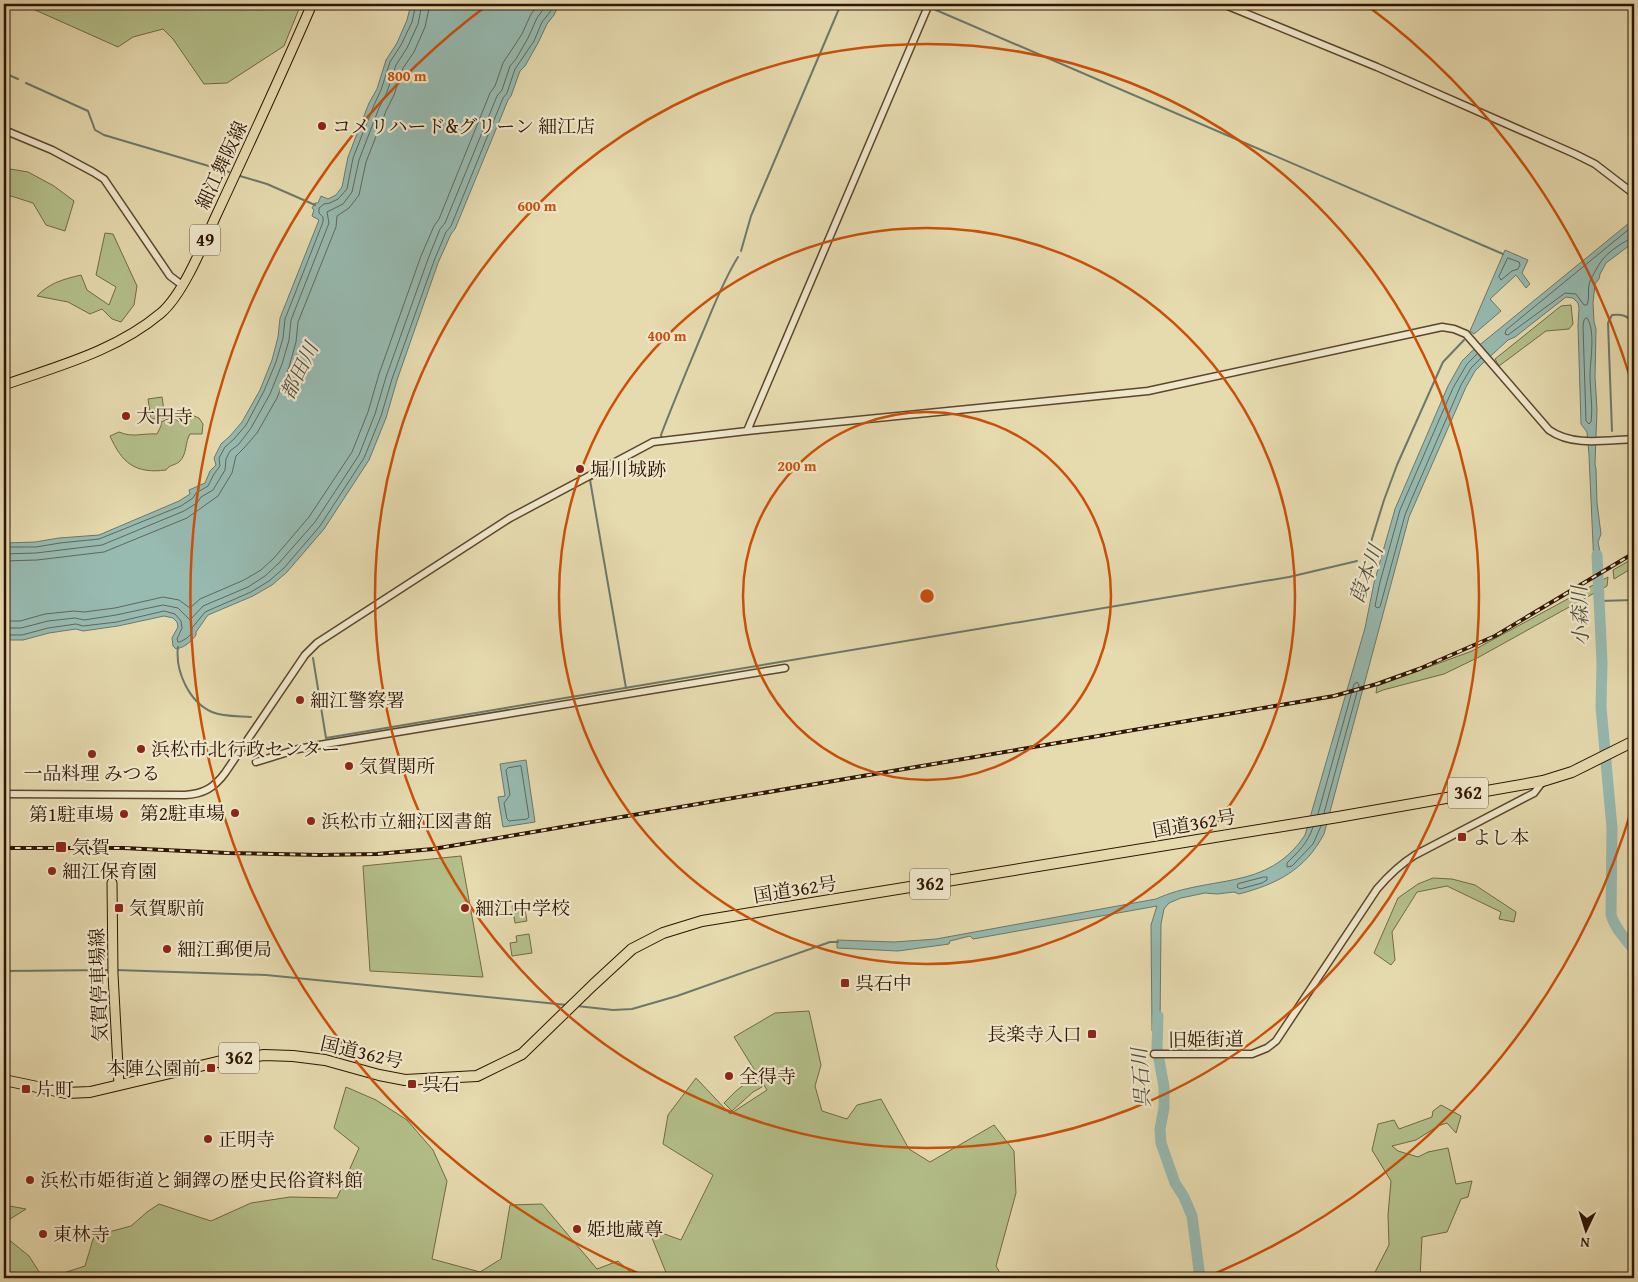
<svg xmlns="http://www.w3.org/2000/svg" width="1638" height="1282" viewBox="0 0 1638 1282" font-family="'Gentium Book Plus','Noto Serif JP',serif">
  <style>
    .green { fill: #b4c08b; stroke: #716a46 }
    .water { fill: #97bab1; stroke: #6d786b }
    .lines { fill: none; stroke-linecap: round; stroke-linejoin: round }
    .shore { stroke: #626759; stroke-width: 1 }
    .stream { stroke: #6d786b; stroke-width: 2 }
    .river { stroke: #97bab1; stroke-width: 11 }
    .minor-casing { stroke: #5c462c; stroke-width: 9 }
    .major-casing { stroke: #2e1401; stroke-width: 11 }
    .highway-casing { stroke: #2e1401; stroke-width: 12 }
    .minor { stroke: #efe7cb; stroke-width: 6 }
    .major { stroke: #e6daaf; stroke-width: 9 }
    .highway { stroke: #e6daaf; stroke-width: 10 }
    .rail-casing { stroke: #2e1401; stroke-width: 4 }
    .rail { stroke: #efe7cb; stroke-width: 2; stroke-dasharray: 5.5; stroke-linecap: butt }
    .ring { fill: none; stroke: #cc4f0a; stroke-width: 2.5 }
    .poi-dot { fill: #8f2418; stroke: #efe7cb; stroke-width: 2 }
    .labels { text-anchor: middle; stroke-width: 4.5; stroke-linejoin: round; paint-order: stroke }
    .shield { fill: #efe7cb; stroke: #68533e; stroke-width: 1 }
    .shield-label { font-size: 18px; font-weight: bold; fill: #2e1401 }
    .poi-label { font-size: 19px; fill: #2e1401; stroke: #efe7cb; text-anchor: start }
    .street-label { font-size: 19px; fill: #2e1401; stroke: #efe7cb }
    .water-label { font-size: 20px; font-style: italic; fill: #534e3f; stroke: #efe7cb }
    .centre { fill: #cc4f0a; stroke: #efe7cb; stroke-width: 2.5 }
    .ring-label { font-size: 15px; text-anchor: middle; font-weight: bold; fill: #cc4f0a; stroke: #efe7cb; stroke-width: 4.5; stroke-linejoin: round; paint-order: stroke }
  </style>
  <rect width="100%" height="100%" fill="#e6daaf"/>
  <filter id="stains"><feTurbulence type="fractalNoise" baseFrequency=".004" numOctaves="4"/><feColorMatrix values="0 0 0 0 .2 0 0 0 0 .09 0 0 0 0 .02 0 0 0 .5 -.17"/></filter>
  <radialGradient id="worn" r=".72"><stop offset=".6" stop-color="#630" stop-opacity="0"/><stop offset="1" stop-color="#630" stop-opacity=".3"/></radialGradient>
  <path class="green" d="M28 4H301L284 46 227 83 204 84 173 39 163 29 133 37 118 47 33 9Z
    M4 168 28 172 54 186 74 201 65 231 46 225 33 203 11 196H4Z
    M105 233 113 234 137 286 134 305 121 322 112 319 102 309 90 314 68 302 37 296C49 283 64 279 81 275L87 290 109 305 116 287 96 275Z
    M1571 305 1573 324 1569 329 1546 331 1499 366 1495 359 1561 306Z
    M162 397 165 418 151 419 148 399Z
    M189 414 199 418 203 424 202 434H190C185 442 187 454 180 461 175 466 170 464 166 470 135 474 122 463 110 436L119 432C133 438 142 433 157 434L161 426V422L172 417 184 425Z
    M1634 558V567L1614 579 1613 570Z
    M1608 577 1607 586 1479 657 1444 674 1383 690 1376 693 1377 686 1472 651Z
    M461 856 483 977 370 971 363 866Z
    M1433 878 1452 879 1475 885 1516 912 1514 922 1499 919 1501 912 1447 886 1417 892 1392 932 1395 960 1391 965 1374 953 1398 898 1418 884Z
    M524 904 527 921 515 923 512 906Z
    M529 934 532 953 512 956 510 943 517 942 516 936Z
    M809 1011 821 1065 815 1086 822 1111 847 1119 857 1105 881 1099 909 1149 930 1162 994 1125 1014 1151 1016 1193 996 1266 1003 1278H664L667 1275 648 1228 681 1240 713 1175 663 1144 668 1115 696 1078 730 1114 767 1090 734 1037 775 1013Z
    M755 1076 762 1087 753 1092 732 1111 724 1103 736 1091Z
    M346 1087 376 1100 407 1120 433 1150 447 1181 432 1259 480 1272 501 1259 510 1205 542 1204 597 1269 618 1261 637 1278H48L85 1266 94 1236 131 1226 147 1212 159 1204 211 1221 251 1203 290 1197 337 1198 359 1148 334 1128Z
    M1441 1105 1461 1116 1456 1133 1447 1123 1438 1126 1416 1140 1392 1146 1398 1151 1418 1157 1428 1152 1448 1148 1456 1184 1472 1181 1468 1197 1461 1199 1447 1232 1422 1237 1420 1278H1372L1389 1245 1388 1215 1391 1181 1372 1150 1378 1124 1394 1120 1399 1129 1432 1117 1433 1111Z
    M4 1205 26 1209 7 1221 8 1239 29 1256 43 1278H4Z"/>
  <path class="water" d="M411 4H559L554 15 547 24 538 43 525 66 520 71 511 96 508 100 455 229 451 234 438 263 397 380 386 418 369 460 324 529 287 572 272 585 253 596 208 615 196 632V635C191 642 185 647 176 649L173 646 172 638 178 627 177 622 173 618 164 616 118 626 83 631 76 629 49 633 23 640H4V543L35 542 59 538 99 535 179 501 190 494 189 490 205 483 210 471 216 465 214 458 221 444 230 436 242 422 260 390 272 360 278 337 280 318 319 220 312 216 314 210 312 208 315 203H318L321 196 328 199 336 195 342 187 348 157 369 103 377 89 386 60 397 43 407 20Z
    M1634 219V242L1606 263 1600 274 1599 279 1595 284 1593 303 1594 322 1596 329 1595 377 1597 409 1595 464 1596 469 1597 503 1601 534 1598 542 1601 557 1598 570 1594 566 1589 455 1587 432 1581 424 1578 325 1579 308 1578 303 1573 298 1566 297 1515 337 1508 340 1482 364 1475 371 1466 387 1409 517 1324 834C1305 870 1277 884 1239 894L1234 892 1217 894 1205 893 1181 898 1169 903 1164 909 1161 924 1160 1028 1152 1031 1151 925 1157 906 973 939 970 936 950 941 949 944 898 951 837 948V940L894 942 936 939 1156 899C1211 874 1267 892 1305 835L1365 628 1374 583 1395 509 1448 386 1462 361 1471 352Z
    M1505 250 1528 260 1522 273 1530 284 1526 288 1516 275 1490 299 1501 311 1474 334 1470 331Z
    M526 760 535 822 503 827 498 797 505 796 500 764Z"/>
  <g class="lines">
    <path class="shore" d="M1634 225 1506 330 1505 334 1508 335 1512 332 1565 293 1576 294 1584 305H1587C1590 297 1587 289 1590 281 1592 277 1599 264 1602 260 1607 253 1626 239 1634 238
      M1508 258 1519 262 1520 265 1518 269 1512 271 1501 280 1499 277Z
      M1587 318C1596 330 1590 361 1590 375 1590 391 1593 406 1591 422L1589 424 1586 421 1583 326 1584 320Z
      M1477 354 1467 364 1453 388 1400 510 1380 582 1375 606 1377 608 1380 607 1405 515 1412 498 1461 385 1471 368 1481 358
      M4 547H36L60 543 99 539 181 506 193 498 196 493 208 486 214 474 220 466 219 458 225 447 234 439 246 425 264 391 276 362 283 338 285 319 323 222V217L319 213V208L324 204 330 203 338 199 347 189 353 158 374 105 381 90 390 62 401 45 412 22 416 4
      M4 554 36 553 102 545 184 511 197 503 201 497 213 490 225 470 226 459 230 451 239 444 251 428 270 394 282 364 289 340 291 320 329 223 327 212 343 204 352 192 359 160 379 108 387 92 396 65 407 48 418 24 422 4
      M4 561 37 560 104 552 187 518 218 496 232 473 236 456 244 448 257 433 277 398 289 367 296 342 298 322 336 227 337 216 349 208 359 195 366 162 386 111 394 95 403 68 414 52 425 27 430 4
      M4 621H20L45 614 74 611 84 612 115 608 163 597 179 600 190 608 200 599 244 580 261 570 274 558 309 517 352 452 368 412 379 374 421 256 434 226 439 219 490 93 495 86 503 63 522 34 531 14 539 4
      M4 628H21L48 621 75 618 84 620 116 615 163 605 178 608 190 620 203 606 248 587 265 576 279 563 315 522 359 455 375 414 386 377 428 259 440 229 445 223 497 96 502 90 510 66 516 59 528 38 537 18 547 4
      M4 635H22L48 628 76 624 83 626 117 622 164 611 175 614 181 621 182 628 177 639 178 642H180L187 638 191 634 192 628 205 612 251 592 269 581 284 568 320 526 364 458 381 416 392 379 434 261 446 232 451 226 503 98 507 93 515 69 534 41 542 22 550 12 554 4
      M521 766 529 817 527 819 509 821 507 819 504 803 510 795 506 770 508 768Z
      M1318 814 1354 684 1357 682 1359 685 1324 813
      M1313 827C1308 843 1298 852 1287 863V867L1292 866 1313 844 1321 826
      M1264 877H1267V880L1262 883 1240 889 1237 887 1238 884Z"/>
    <path class="stream" d="M922 4 1503 254
      M4 73 18 79
      M26 83 88 111 95 130 104 135 229 172
      M240 176 267 184 315 205
      M741 251 751 216 841 4
      M1612 431 1608 323 1612 315C1622 314 1627 315 1634 324
      M662 439 661 435C674 401 688 368 702 334 713 308 723 281 738 257
      M1366 558 1384 500 1397 465 1434 382 1443 362 1464 340
      M1599 601 1634 600
      M178 647C175 671 189 702 212 712 224 717 238 716 251 717
      M313 658 326 738 1289 577 1357 561
      M626 688 590 480 637 454
      M116 970 266 975 567 1005
      M4 971 109 970
      M577 1006 613 1010 632 1009 677 996 830 942H838"/>
    <path class="river" d="M1597 555 1602 663 1601 707 1612 828 1611 915C1615 929 1626 939 1634 950
      M1158 1016 1157 1048 1164 1087V1108L1160 1129 1161 1143 1175 1183 1184 1197 1192 1216 1200 1278"/>
    <defs>
      <path id="minor" d="M1223 4 1377 67 1575 154 1595 164 1634 194
        M4 130 52 150 93 172 104 179 170 276 182 285
        M747 431 929 4
        M256 762 298 749 325 744 785 668
        M4 794 185 795C203 794 214 788 225 773L305 655 317 643 510 518 653 442 747 431 1148 391 1442 327 1454 329 1466 334 1549 430C1573 447 1606 440 1634 439
        M1154 1054H1252L1267 1048 1276 1041 1284 1029 1377 889C1389 875 1399 865 1415 855L1534 793 1543 781"/>
      <path id="major" d="M4 385C58 366 116 351 161 313 183 294 203 245 215 218 248 147 281 76 312 4
        M112 883 113 974 119 1085"/>
      <path id="highway" d="M4 1080 66 1093 90 1092 217 1062 264 1055 293 1056 325 1060 379 1075 405 1080 477 1076 522 1054 593 985 632 949 663 933 702 921 1338 817 1543 781 1572 772 1634 741"/>
    </defs>
    <use href="#minor" class="minor-casing"/>
    <use href="#major" class="major-casing"/>
    <use href="#highway" class="highway-casing"/>
    <use href="#minor" class="minor"/>
    <use href="#major" class="major"/>
    <use href="#highway" class="highway"/>
    <defs>
      <path id="rail" d="M4 848H123L227 853 320 855 377 854 433 849 1334 696 1377 684 1419 669 1495 636 1634 553"/>
    </defs>
    <use href="#rail" class="rail-casing"/>
    <use href="#rail" class="rail"/>
  </g>
  <g class="ring">
    <circle cx="927" cy="596" r="184"/>
    <circle cx="927" cy="596" r="368"/>
    <circle cx="927" cy="596" r="552"/>
    <path d="M1633 805A736 736 0 0 1 1209 1276M645 1276A736 736 0 0 1 489 4M1365 4A736 736 0 0 1 1633 387"/>
  </g>
  <g class="poi-dot">
    <circle cx="322" cy="126" r="5"/>
    <circle cx="126" cy="416" r="5"/>
    <circle cx="580" cy="469" r="5"/>
    <circle cx="300" cy="700" r="5"/>
    <circle cx="141" cy="749" r="5"/>
    <circle cx="92" cy="754" r="5"/>
    <circle cx="349" cy="766" r="5"/>
    <circle cx="235" cy="813" r="5"/>
    <circle cx="124" cy="814" r="5"/>
    <circle cx="311" cy="821" r="5"/>
    <rect x="1457" y="832" width="10" height="10" rx="2.5"/>
    <rect x="55" y="841" width="12" height="12" rx="2.5"/>
    <circle cx="52" cy="871" r="5"/>
    <rect x="114" y="903" width="10" height="10" rx="2.5"/>
    <circle cx="465" cy="908" r="5"/>
    <circle cx="167" cy="949" r="5"/>
    <rect x="840" y="978" width="10" height="10" rx="2.5"/>
    <rect x="1087" y="1029" width="10" height="10" rx="2.5"/>
    <rect x="206" y="1063" width="10" height="10" rx="2.5"/>
    <circle cx="729" cy="1076" r="5"/>
    <rect x="407" y="1079" width="10" height="10" rx="2.5"/>
    <rect x="21" y="1084" width="10" height="10" rx="2.5"/>
    <circle cx="208" cy="1139" r="5"/>
    <circle cx="30" cy="1180" r="5"/>
    <circle cx="577" cy="1229" r="5"/>
    <circle cx="43" cy="1234" r="5"/>
  </g>
  <g class="labels">
    <g class="shield">
      <rect x="190" y="224.5" width="30" height="31" rx="4"/>
      <rect x="1448" y="777.5" width="40" height="31" rx="4"/>
      <rect x="910" y="868.5" width="40" height="31" rx="4"/>
      <rect x="219" y="1042.5" width="40" height="31" rx="4"/>
    </g>
    <g class="shield-label">
      <text x="205" y="246">49</text>
      <text x="1468" y="799">362</text>
      <text x="930" y="890">362</text>
      <text x="239" y="1064">362</text>
    </g>
    <g class="poi-label">
      <text x="332" y="133">コメリハード&amp;グリーン 細江店</text>
      <text x="136" y="423">大円寺</text>
      <text x="590" y="476">堀川城跡</text>
      <text x="310" y="707">細江警察署</text>
      <text x="151" y="756">浜松市北行政センター</text>
      <text x="359" y="773">気賀関所</text>
      <text x="92" y="780" text-anchor="middle">一品料理 みつる</text>
      <text x="225" y="820" text-anchor="end">第2駐車場</text>
      <text x="114" y="821" text-anchor="end">第1駐車場</text>
      <text x="321" y="828">浜松市立細江図書館</text>
      <text x="1472" y="844">よし本</text>
      <text x="72" y="854">気賀</text>
      <text x="62" y="878">細江保育園</text>
      <text x="129" y="915">気賀駅前</text>
      <text x="475" y="915">細江中学校</text>
      <text x="177" y="956">細江郵便局</text>
      <text x="855" y="990">呉石中</text>
      <text x="1082" y="1041" text-anchor="end">長楽寺入口</text>
      <text x="201" y="1075" text-anchor="end">本陣公園前</text>
      <text x="739" y="1083">全得寺</text>
      <text x="422" y="1091">呉石</text>
      <text x="36" y="1096">片町</text>
      <text x="218" y="1146">正明寺</text>
      <text x="40" y="1187">浜松市姫街道と銅鐸の歴史民俗資料館</text>
      <text x="587" y="1236">姫地蔵尊</text>
      <text x="53" y="1241">東林寺</text>
    </g>
    <g class="street-label">
      <text transform="translate(221 165) rotate(-65)" y="7">細江舞阪線</text>
      <text transform="translate(1194 823) rotate(-10)" y="7">国道362号</text>
      <text transform="translate(795 889) rotate(-9)" y="7">国道362号</text>
      <text transform="translate(98 985) rotate(-92)" y="7">気賀停車場線</text>
      <text transform="translate(1206 1039) rotate(-1)" y="7">旧姫街道</text>
      <text transform="translate(362 1052) rotate(13)" y="7">国道362号</text>
    </g>
    <g class="water-label">
      <text transform="translate(299 371) rotate(-64)" y="7">都田川</text>
      <text transform="translate(1366 574) rotate(-70)" y="7">葭本川</text>
      <text transform="translate(1580 616) rotate(-92)" y="7">小森川</text>
      <text transform="translate(1141 1078) rotate(-94)" y="7">呉石川</text>
    </g>
  </g>
  <circle cx="927" cy="596" r="8" class="centre"/>
  <g class="ring-label">
    <text x="407" y="81">800 m</text>
    <text x="537" y="211">600 m</text>
    <text x="667" y="341">400 m</text>
    <text x="797" y="471">200 m</text>
  </g>
  <rect width="1638" height="1282" fill="none" stroke="#e6daaf" stroke-width="20"/>
  <rect x="5" y="5" width="1628" height="1272" fill="none" stroke="#2e1401" stroke-width="2.5"/>
  <rect x="10" y="10" width="1618" height="1262" fill="none" stroke="#2e1401"/>
  <g transform="translate(1586 1230) rotate(184)" stroke="#efe7cb" stroke-width="4" paint-order="stroke">
  <path d="M0-4L9 19L0 12L-9 19Z" fill="#2e1401"/>
  <text y="-8" font-size="14" font-weight="bold" text-anchor="middle" fill="#2e1401">N</text>
  </g>
  <rect width="100%" height="100%" filter="url(#stains)"/>
  <rect width="100%" height="100%" fill="url(#worn)"/>
</svg>
